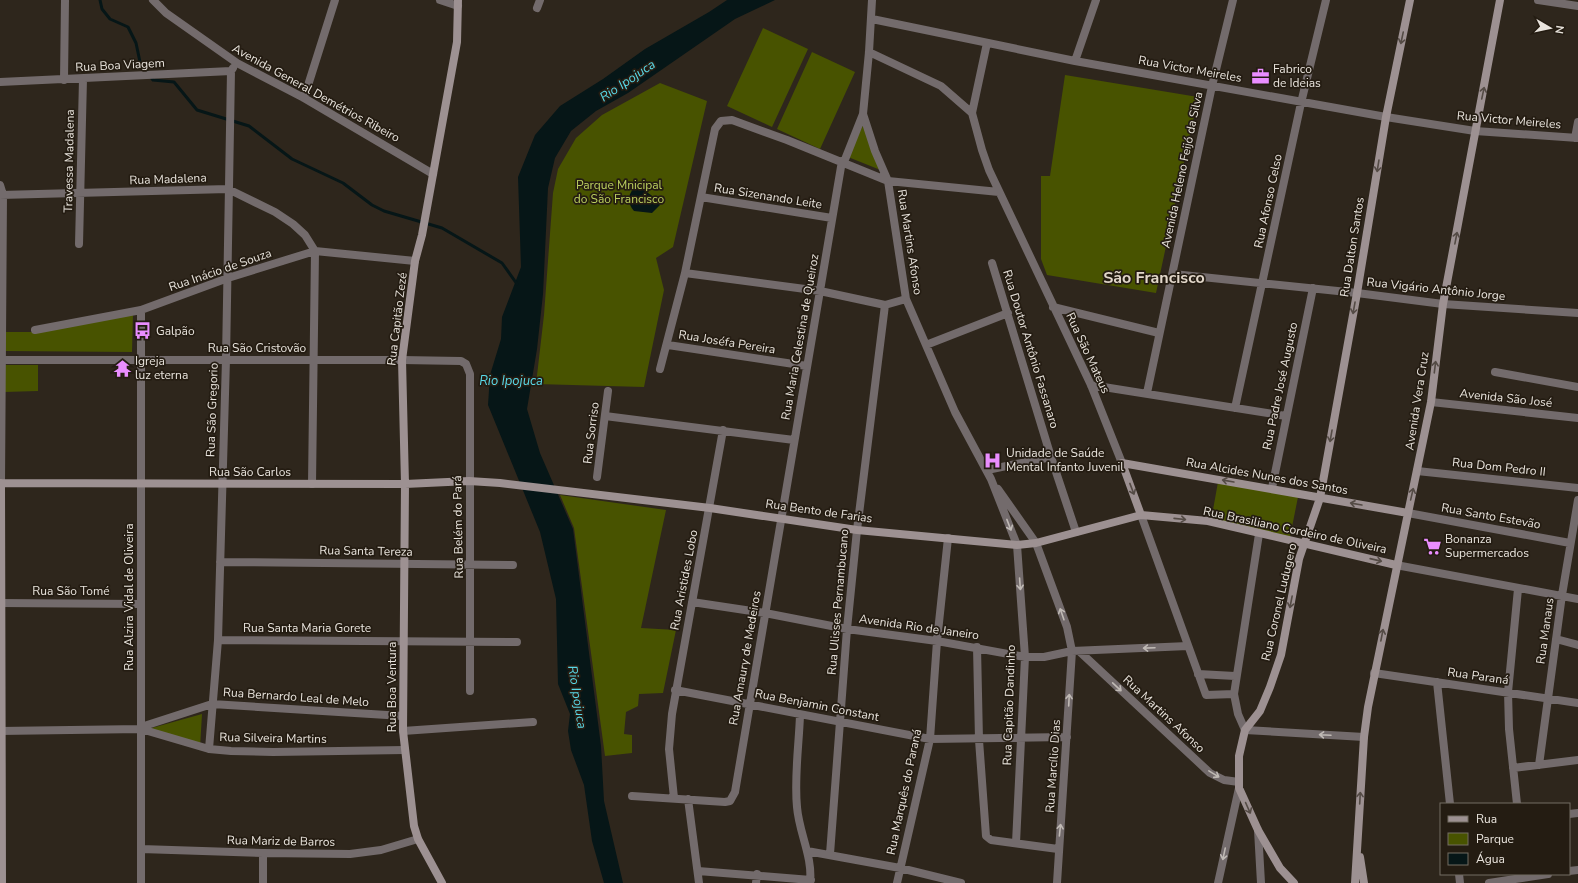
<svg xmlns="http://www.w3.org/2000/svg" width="1578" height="883" viewBox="0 0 1578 883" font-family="'Nunito Sans',sans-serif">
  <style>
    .green { fill: #485300 }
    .water { fill: #061617 }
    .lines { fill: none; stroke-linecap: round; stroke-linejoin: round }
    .stream { stroke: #061617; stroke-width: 3 }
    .street { stroke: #736b6c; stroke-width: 8 }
    .secondary { stroke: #9d9192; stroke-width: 8 }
    .oneway { stroke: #544b45 }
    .oneway2 { stroke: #c0bab5 }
    .labels { text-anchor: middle; stroke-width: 3.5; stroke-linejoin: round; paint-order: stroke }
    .street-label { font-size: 12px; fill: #e9e4dd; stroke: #241c12 }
    .poi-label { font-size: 12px; fill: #e9e4dd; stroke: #241c12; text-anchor: start }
    .park-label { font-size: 12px; fill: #bcd05f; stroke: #241c12 }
    .water-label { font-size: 13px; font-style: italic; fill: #59d8e7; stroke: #241c12 }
    .district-label { font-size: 16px; font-weight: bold; fill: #e2d7ca; stroke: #241c12 }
  </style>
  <rect width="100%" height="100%" fill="#2e261c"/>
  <path class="green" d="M763 28 808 49 772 127 727 106Z
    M812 52 855 72 820 149 777 129Z
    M1065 75 1198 97 1156 293 1047 275 1041 259V176H1050Z
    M660 83 707 101 673 247 656 258 664 290 644 387 536 384 544 315 553 193 558 169 576 138 602 115Z
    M864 123 883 171 848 157Z
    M133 314 132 352 4 351 5 332H35Z
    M4 365H38V391L4 392Z
    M1218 482 1298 497 1290 537 1211 521Z
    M560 495 666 510 641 628 676 630 663 693 639 694 638 706 626 712 624 734 632 735V753L605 756 574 528Z
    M202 714 200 748 141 731Z"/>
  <path class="water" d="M727 0H775L735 19 628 93 596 111 571 131 555 158 548 188 543 294 537 349 527 409 540 453 573 529 601 746 604 801 623 883H604L592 841 584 785 571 750 568 731 570 714 558 684 556 599 540 532 488 405 490 375 501 339 502 317 521 267 518 177 535 135 560 106 603 79 645 49 709 12Z
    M641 187C648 194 655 196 660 205L652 213 634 211C628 204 627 197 633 189Z"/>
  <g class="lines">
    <path class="stream" d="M100 0 102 9 110 19 128 27 136 43 140 62 153 80 174 82 197 110 249 126 292 159 343 183 372 205 384 211 442 228 502 263 517 284"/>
    <path class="street" d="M153 0 166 13 237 63 304 98 433 174
      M440 0 458 6
      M872 0 869 52 863 114 875 151 888 181 906 299 955 412 991 479 1017 545 1025 657 1016 843
      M1538 0 1578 6
      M537 8 540 0
      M872 19 1075 61 1386 117 1475 131 1578 138
      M869 52 941 86 972 113 982 150 989 170 1091 385 1122 463
      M1075 61 1096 0
      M64 80 65 0
      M0 82 231 71 233 68
      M304 98 335 0
      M972 113 987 43
      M1575 138 1578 122
      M844 162 863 114
      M0 185 3 195 1 483
      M0 195 228 189 275 212 293 224 305 235 315 251
      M701 197 832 218
      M79 244 83 79
      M992 263 1051 457 1076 532
      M685 273 820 291 885 305 906 299
      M1173 274 1357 293 1443 304 1578 313
      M1053 307 1159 333
      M35 330 141 310 228 278 315 251 415 261
      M668 345 807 366
      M926 345 1008 313
      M0 360H402L461 361 466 364 470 374V691
      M660 369 685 273 715 129 721 121 732 120 787 140 888 181 999 192
      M1495 372 1578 387
      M1091 385 1286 416
      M1147 393 1212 86 1233 0
      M1431 402 1578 418
      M1235 408 1301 103 1326 0
      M605 416 794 440
      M987 470 1051 457
      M1417 471 1578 488
      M597 477 608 391
      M312 484 315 251
      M1272 488 1313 288
      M998 489 1036 543 1067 627 1072 651 1057 883
      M1408 513 1570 543
      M1141 515 1206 695 1234 694
      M1259 534 1234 694 1238 714 1245 730 1364 737
      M220 562 513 565
      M1396 565 1578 599
      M692 602 765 613 847 629 937 641 1025 657H1044L1072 651 1188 646
      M0 603 141 604
      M1556 639 1578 645
      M218 640 517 642
      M977 647 979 740 986 836 991 840 1058 849
      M1079 651 1210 773 1224 780 1239 782
      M1374 673 1578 703
      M1198 674 1235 676
      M1437 682 1450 804
      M675 690 930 739 1067 737
      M800 715C799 745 794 777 797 807 799 833 813 857 810 883
      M141 727 212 704 403 716
      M0 731 141 729 209 749 231 751 273 752 405 750
      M403 731 533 722
      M209 749 218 640 226 359 231 71
      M1539 765 1562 595 1578 500
      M1513 768 1578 760
      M632 796 725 802 730 801 735 792 842 161
      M674 798 669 749 672 714 723 430
      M688 799 699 883
      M1517 804 1509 729 1508 692 1518 589
      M1569 814 1578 813
      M1258 830 1261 883
      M141 849 263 853 350 854 381 850 418 839
      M807 851 900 868 961 883
      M830 854 847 629 857 530 885 305
      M698 871 811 880
      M1569 871 1578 870
      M1459 874 1460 883
      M141 883V310
      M263 883V853
      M756 883 757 874
      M897 883 930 739 937 641 948 538
      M1218 883 1239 788
      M1489 883 1548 874"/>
    <path class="secondary" d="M1122 463 1408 513
      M1122 463 1141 515
      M0 483 405 484 469 481 500 483 710 508 857 530 1017 545 1036 543 1141 515 1208 521 1396 565
      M1 483 2 883
      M1360 857 1364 883
      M442 883 418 839 414 826 403 731 405 484 402 360 415 261 422 235 457 42 458 0
      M1294 883 1280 868 1258 830 1239 788V756L1245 730 1260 711 1270 687 1281 655 1299 559 1320 498 1357 293 1386 117 1410 0
      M1355 883 1364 737 1368 707 1431 402 1443 304 1500 0"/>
  </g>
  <defs><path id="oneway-shaft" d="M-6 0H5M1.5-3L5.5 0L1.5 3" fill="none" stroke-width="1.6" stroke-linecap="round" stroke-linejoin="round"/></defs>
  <g class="oneway">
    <use href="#oneway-shaft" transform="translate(1402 38) rotate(102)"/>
    <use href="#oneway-shaft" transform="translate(1483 93) rotate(-78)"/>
    <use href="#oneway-shaft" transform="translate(1378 166) rotate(99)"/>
    <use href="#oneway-shaft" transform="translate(1456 238) rotate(-79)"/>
    <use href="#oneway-shaft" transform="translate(1354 308) rotate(100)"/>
    <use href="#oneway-shaft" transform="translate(1435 367) rotate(-83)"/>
    <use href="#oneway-shaft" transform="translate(1331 436) rotate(100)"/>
    <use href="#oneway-shaft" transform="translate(1228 481) rotate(-170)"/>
    <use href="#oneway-shaft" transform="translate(1132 489) rotate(69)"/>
    <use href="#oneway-shaft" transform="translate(1412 494) rotate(-77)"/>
    <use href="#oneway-shaft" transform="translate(1356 504) rotate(-170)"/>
    <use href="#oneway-shaft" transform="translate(1180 519) rotate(6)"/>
    <use href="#oneway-shaft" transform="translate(1376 560) rotate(13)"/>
    <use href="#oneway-shaft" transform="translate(1291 602) rotate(101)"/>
    <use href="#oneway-shaft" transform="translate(1382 635) rotate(-79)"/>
    <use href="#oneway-shaft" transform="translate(1360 798) rotate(-87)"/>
    <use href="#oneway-shaft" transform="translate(1248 808) rotate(66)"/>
  </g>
  <g class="oneway2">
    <use href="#oneway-shaft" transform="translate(1009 525) rotate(69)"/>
    <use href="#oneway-shaft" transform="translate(1020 584) rotate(86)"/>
    <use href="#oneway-shaft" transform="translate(1062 614) rotate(-109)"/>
    <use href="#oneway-shaft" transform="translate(1149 648) rotate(178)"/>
    <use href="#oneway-shaft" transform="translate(1117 687) rotate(43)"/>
    <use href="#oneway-shaft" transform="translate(1069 700) rotate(-87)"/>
    <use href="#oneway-shaft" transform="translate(1325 735) rotate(-177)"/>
    <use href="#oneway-shaft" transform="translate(1214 774) rotate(31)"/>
    <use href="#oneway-shaft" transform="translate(1060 830) rotate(-84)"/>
    <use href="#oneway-shaft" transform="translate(1224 854) rotate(102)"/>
  </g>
  <defs>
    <symbol id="office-bare" viewBox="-9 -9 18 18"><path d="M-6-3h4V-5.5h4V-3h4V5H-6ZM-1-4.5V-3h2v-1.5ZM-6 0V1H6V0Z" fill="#e98dfe" stroke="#241c12" stroke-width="2.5" paint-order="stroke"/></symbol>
    <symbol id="bus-bare" viewBox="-9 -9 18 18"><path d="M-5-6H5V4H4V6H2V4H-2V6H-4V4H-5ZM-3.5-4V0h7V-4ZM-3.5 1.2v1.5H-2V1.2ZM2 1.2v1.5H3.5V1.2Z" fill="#e98dfe" stroke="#241c12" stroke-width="2.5" paint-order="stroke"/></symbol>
    <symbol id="temple-bare" viewBox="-9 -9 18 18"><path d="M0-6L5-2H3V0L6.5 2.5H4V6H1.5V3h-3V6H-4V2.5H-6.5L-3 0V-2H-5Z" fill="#e98dfe" stroke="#241c12" stroke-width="2.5" paint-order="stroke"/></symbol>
    <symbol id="hospital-bare" viewBox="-9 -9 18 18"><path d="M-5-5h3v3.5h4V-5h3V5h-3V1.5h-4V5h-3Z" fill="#e98dfe" stroke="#241c12" stroke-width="2.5" paint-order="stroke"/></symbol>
    <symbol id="supermarket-bare" viewBox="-9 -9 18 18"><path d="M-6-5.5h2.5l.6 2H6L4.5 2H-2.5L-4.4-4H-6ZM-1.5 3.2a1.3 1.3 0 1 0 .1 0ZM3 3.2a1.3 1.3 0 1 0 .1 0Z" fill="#e98dfe" stroke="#241c12" stroke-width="2.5" paint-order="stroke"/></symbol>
  </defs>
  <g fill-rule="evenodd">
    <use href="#office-bare" x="1248" y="64" width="25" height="25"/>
    <use href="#bus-bare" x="130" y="318" width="25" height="25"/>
    <use href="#temple-bare" x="110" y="356" width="25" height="25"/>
    <use href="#hospital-bare" x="980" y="448" width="25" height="25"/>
    <use href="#supermarket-bare" x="1420" y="534" width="25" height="25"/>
  </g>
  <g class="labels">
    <g class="street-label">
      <text transform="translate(120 65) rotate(-3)" y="4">Rua Boa Viagem</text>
      <text transform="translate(1190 69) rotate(10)" y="4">Rua Victor Meireles</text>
      <text transform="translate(316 93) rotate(29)" y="4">Avenida General Demétrios Ribeiro</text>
      <text transform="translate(1509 120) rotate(5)" y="4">Rua Victor Meireles</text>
      <text transform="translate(69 161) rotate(-89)" y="4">Travessa Madalena</text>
      <text transform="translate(1182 170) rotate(-78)" y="4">Avenida Heleno Feijó da Silva</text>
      <text transform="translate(168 179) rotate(-2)" y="4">Rua Madalena</text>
      <text transform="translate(768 196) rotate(9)" y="4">Rua Sizenando Leite</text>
      <text transform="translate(1268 201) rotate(-78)" y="4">Rua Afonso Celso</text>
      <text transform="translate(910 242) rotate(81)" y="4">Rua Martins Afonso</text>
      <text transform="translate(1352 247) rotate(-81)" y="4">Rua Dalton Santos</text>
      <text transform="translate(220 270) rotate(-19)" y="4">Rua Inácio de Souza</text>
      <text transform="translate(1436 289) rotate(6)" y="4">Rua Vigário Antônio Jorge</text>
      <text transform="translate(397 319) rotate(-83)" y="4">Rua Capitão Zezé</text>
      <text transform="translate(800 337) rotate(-80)" y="4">Rua Maria Celestina de Queiroz</text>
      <text transform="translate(727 342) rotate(9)" y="4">Rua Joséfa Pereira</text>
      <text x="257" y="352">Rua São Cristovão</text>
      <text transform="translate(1031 349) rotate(73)" y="4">Rua Doutor Antônio Fassanaro</text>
      <text transform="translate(1088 353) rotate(65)" y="4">Rua São Mateus</text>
      <text transform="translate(1280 386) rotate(-78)" y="4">Rua Padre José Augusto</text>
      <text transform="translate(1506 398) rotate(6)" y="4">Avenida São José</text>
      <text transform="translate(1417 401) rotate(-81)" y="4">Avenida Vera Cruz</text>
      <text transform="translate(212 410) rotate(-88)" y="4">Rua São Gregorio</text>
      <text transform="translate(591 433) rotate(-83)" y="4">Rua Sorriso</text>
      <text transform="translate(1499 467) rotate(6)" y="4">Rua Dom Pedro II</text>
      <text x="250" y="476">Rua São Carlos</text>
      <text transform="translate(1267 476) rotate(10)" y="4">Rua Alcides Nunes dos Santos</text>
      <text transform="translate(819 511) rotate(8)" y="4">Rua Bento de Farias</text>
      <text transform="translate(1491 516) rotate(10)" y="4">Rua Santo Estevão</text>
      <text transform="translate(458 527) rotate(-91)" y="4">Rua Belém do Pará</text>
      <text transform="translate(1295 530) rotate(12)" y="4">Rua Brasiliano Cordeiro de Oliveira</text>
      <text transform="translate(366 551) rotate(1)" y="4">Rua Santa Tereza</text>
      <text transform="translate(684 580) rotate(-79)" y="4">Rua Aristides Lobo</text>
      <text x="71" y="595">Rua São Tomé</text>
      <text transform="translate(129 597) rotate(-90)" y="4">Rua Alzira Vidal de Oliveira</text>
      <text transform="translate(838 602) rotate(-85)" y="4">Rua Ulisses Pernambucano</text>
      <text transform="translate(1279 602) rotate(-77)" y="4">Rua Coronel Ludugero</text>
      <text transform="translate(919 627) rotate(8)" y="4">Avenida Rio de Janeiro</text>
      <text x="307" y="632">Rua Santa Maria Gorete</text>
      <text transform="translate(1545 631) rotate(-82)" y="4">Rua Manaus</text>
      <text transform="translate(745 658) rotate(-80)" y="4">Rua Amaury de Medeiros</text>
      <text transform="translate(1478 676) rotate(8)" y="4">Rua Paraná</text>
      <text transform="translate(392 687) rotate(-90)" y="4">Rua Boa Ventura</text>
      <text transform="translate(296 697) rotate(4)" y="4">Rua Bernardo Leal de Melo</text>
      <text transform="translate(817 705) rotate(11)" y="4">Rua Benjamin Constant</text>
      <text transform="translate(1009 705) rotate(-88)" y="4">Rua Capitão Dandinho</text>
      <text transform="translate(1164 714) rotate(43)" y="4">Rua Martins Afonso</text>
      <text transform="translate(273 738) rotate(1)" y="4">Rua Silveira Martins</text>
      <text transform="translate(1053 766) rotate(-86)" y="4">Rua Marcílio Dias</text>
      <text transform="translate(904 792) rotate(-78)" y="4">Rua Marquês do Paraná</text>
      <text transform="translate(281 841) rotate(1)" y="4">Rua Mariz de Barros</text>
    </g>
    <g class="poi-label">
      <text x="1273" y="73">Fabrico<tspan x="1273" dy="14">de Ideias</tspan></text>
      <text x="156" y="335">Galpão</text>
      <text x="135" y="365">Igreja<tspan x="135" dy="14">luz eterna</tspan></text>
      <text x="1006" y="457">Unidade de Saúde<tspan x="1006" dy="14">Mental Infanto Juvenil</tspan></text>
      <text x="1445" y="543">Bonanza<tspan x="1445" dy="14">Supermercados</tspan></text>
    </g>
    <g class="park-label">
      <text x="619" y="189">Parque Mnicipal<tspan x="619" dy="14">do São Francisco</tspan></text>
    </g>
    <g class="water-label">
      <text transform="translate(627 80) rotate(-34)" y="5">Rio Ipojuca</text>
      <text x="511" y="385">Rio Ipojuca</text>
      <text transform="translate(578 697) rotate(81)" y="5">Rio Ipojuca</text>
    </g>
    <g class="district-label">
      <text x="1154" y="283">São Francisco</text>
    </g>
  </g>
  <rect x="1440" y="803" width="130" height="72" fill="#241c12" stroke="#736c63"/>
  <rect x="1448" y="816" width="20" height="6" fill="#9d9192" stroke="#736c63"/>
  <text x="1476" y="823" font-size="12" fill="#e9e4dd">Rua</text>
  <rect x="1448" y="833" width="20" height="12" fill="#485300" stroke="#736c63"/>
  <text x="1476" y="843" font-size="12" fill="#e9e4dd">Parque</text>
  <rect x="1448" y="853" width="20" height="12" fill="#061617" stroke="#736c63"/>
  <text x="1476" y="863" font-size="12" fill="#e9e4dd">Água</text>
  <g transform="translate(1550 28) rotate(99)" stroke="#241c12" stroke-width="3" paint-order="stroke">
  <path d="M0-3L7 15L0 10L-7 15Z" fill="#e9e4dd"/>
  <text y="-6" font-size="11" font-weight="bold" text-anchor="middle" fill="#e9e4dd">N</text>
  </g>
</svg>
